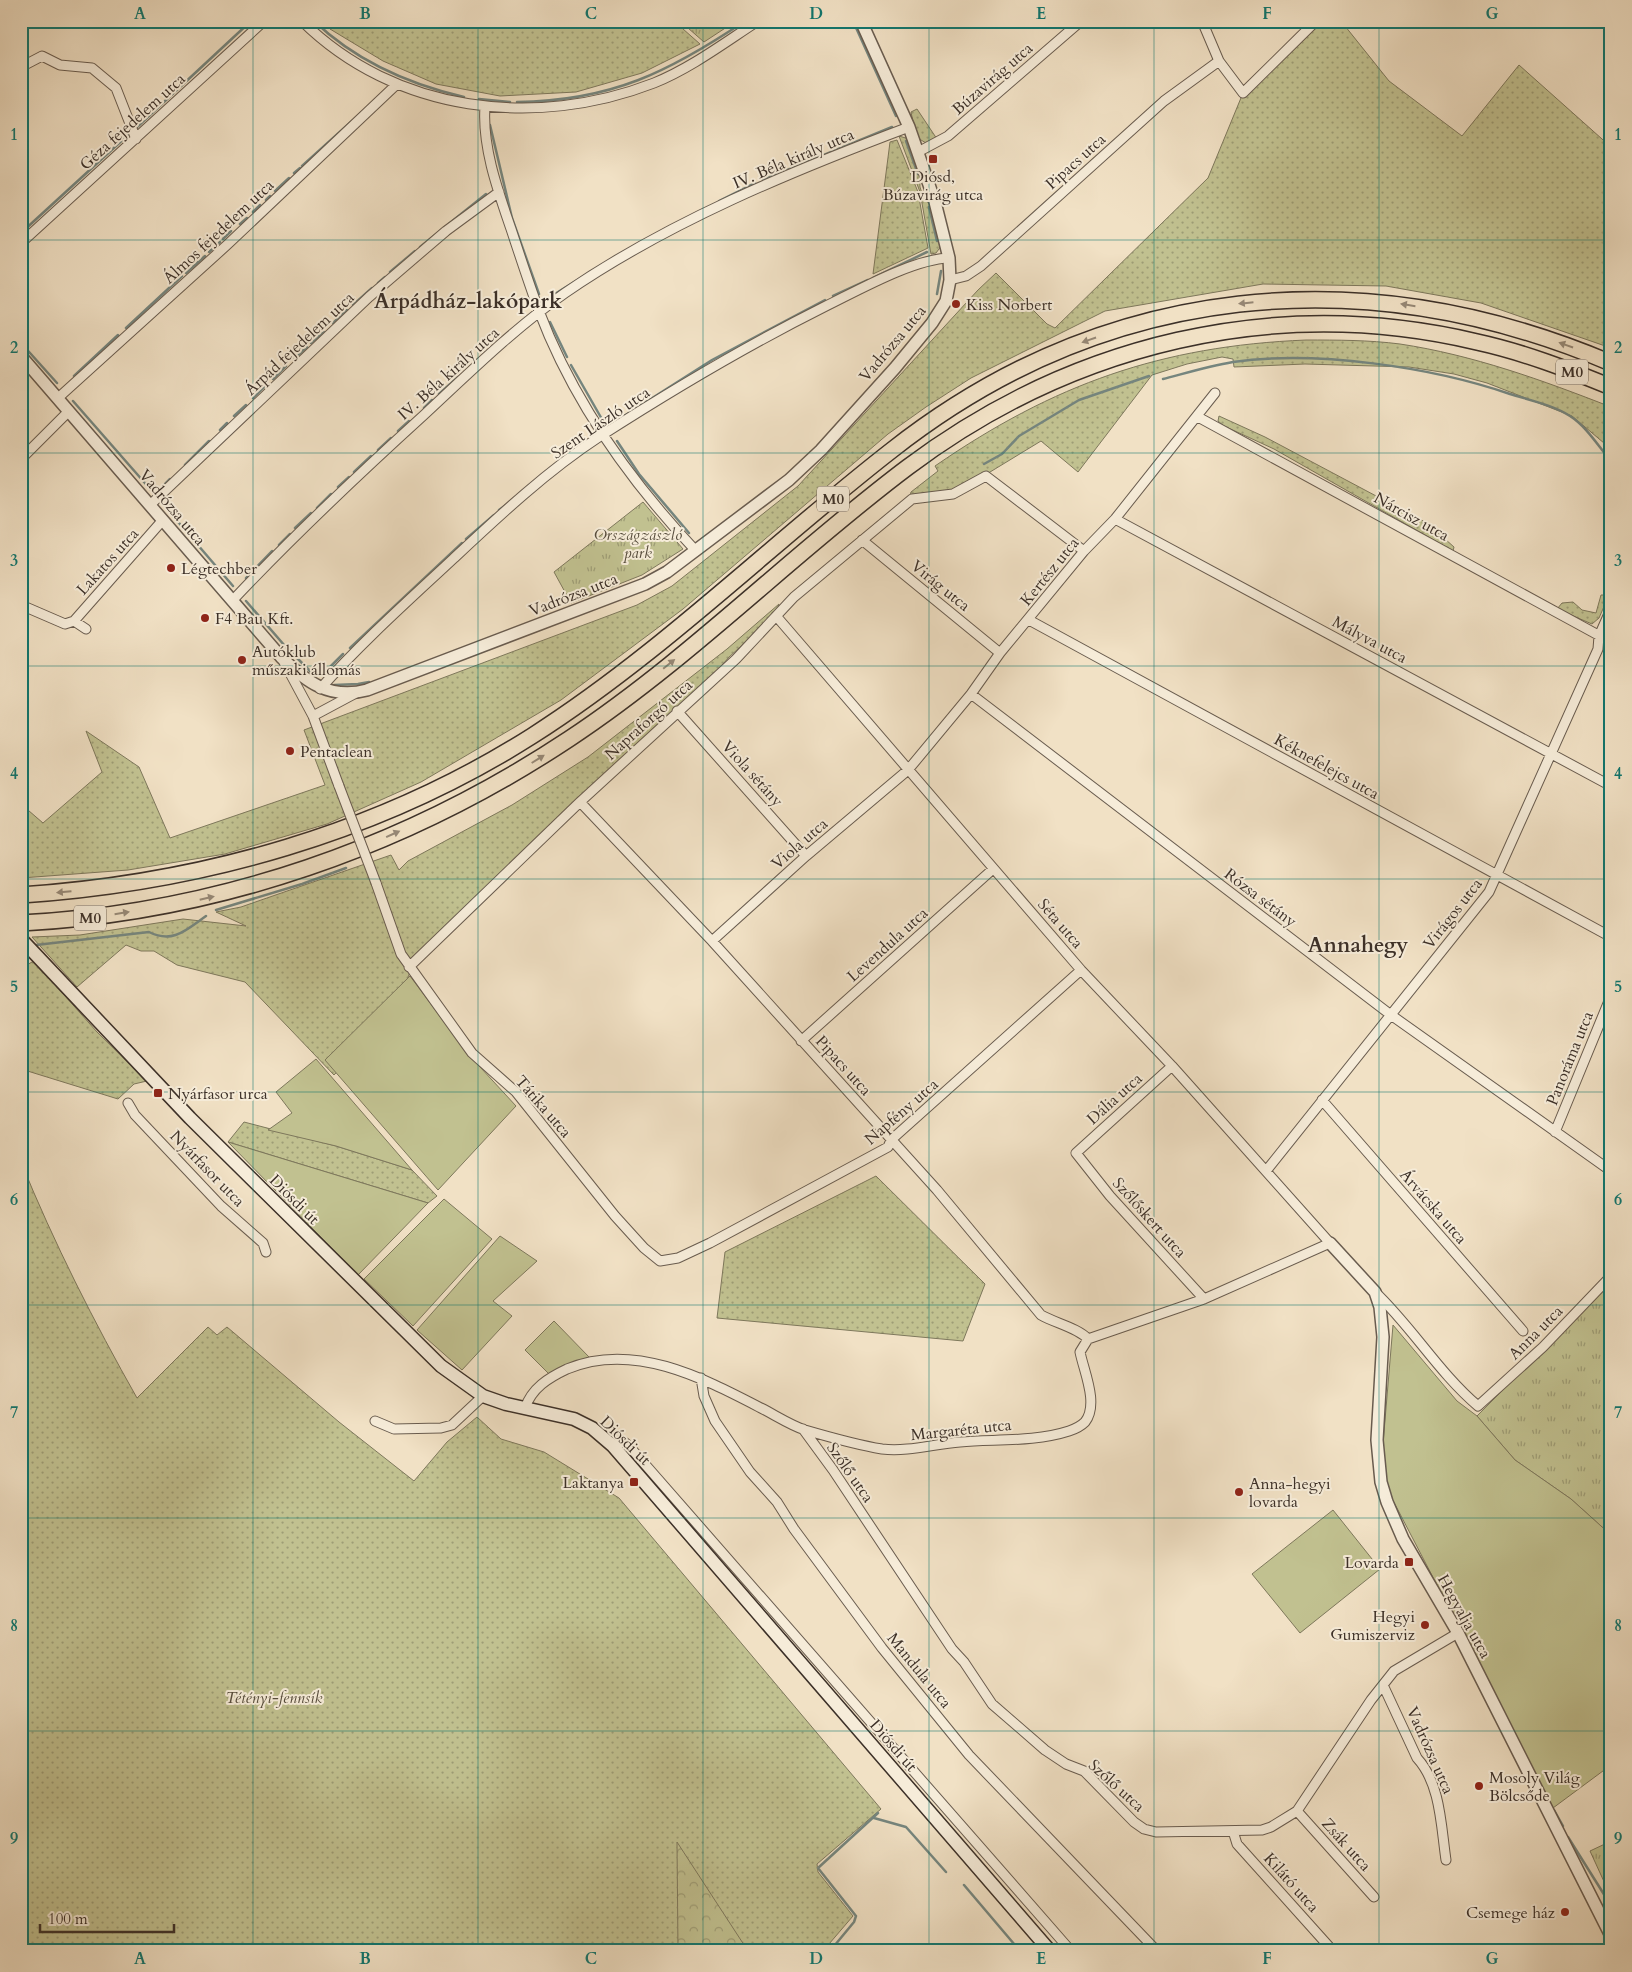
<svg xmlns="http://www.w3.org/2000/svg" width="1632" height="1972" viewBox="0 0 1632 1972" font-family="Cardo,serif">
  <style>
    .grass { fill: url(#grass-dots); stroke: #7e785c }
    .forest { fill: url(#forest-crowns); stroke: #7e785c }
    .park { fill: url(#park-tufts); stroke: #7e785c }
    .garden { fill: #c1c190; stroke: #7e785c }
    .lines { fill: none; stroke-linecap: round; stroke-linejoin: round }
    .stream { stroke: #75857e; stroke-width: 2.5 }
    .minor-casing { stroke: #695c4f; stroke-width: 11 }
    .tertiary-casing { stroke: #695c4f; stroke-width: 14 }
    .secondary-casing { stroke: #3c3028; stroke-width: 15 }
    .trunk-casing { stroke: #3c3028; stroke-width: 18 }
    .minor { stroke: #f6ecd9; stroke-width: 9 }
    .tertiary { stroke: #f6ecd9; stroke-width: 11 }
    .secondary { stroke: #f6ecd9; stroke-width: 12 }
    .trunk { stroke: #f1e1c5; stroke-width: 15 }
    .minor-bridge-casing { stroke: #695c4f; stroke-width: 11; stroke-linecap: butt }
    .minor-bridge { stroke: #f6ecd9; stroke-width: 9 }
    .oneway { fill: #968876 }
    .grid { fill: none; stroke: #0f766e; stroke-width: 1; stroke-opacity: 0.55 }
    .poi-dot { fill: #8f2418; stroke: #f6ecd9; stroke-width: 2 }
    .labels { text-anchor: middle; stroke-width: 4; stroke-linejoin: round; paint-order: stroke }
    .shield { fill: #f6ecd9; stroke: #74685d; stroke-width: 1 }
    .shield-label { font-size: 15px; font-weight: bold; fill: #3c3028 }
    .street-label { font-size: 16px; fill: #3c3028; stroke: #f6ecd9 }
    .poi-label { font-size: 16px; fill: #3c3028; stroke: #f6ecd9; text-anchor: start }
    .park-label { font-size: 16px; font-style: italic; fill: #574d3d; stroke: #f6ecd9 }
    .district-label { font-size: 21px; font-weight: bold; fill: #3c3028; stroke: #f6ecd9 }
    .neatline { fill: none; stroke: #0f766e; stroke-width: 2 }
    .grid-label { font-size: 16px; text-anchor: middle; font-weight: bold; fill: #0f766e }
  </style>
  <defs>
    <pattern id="grass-dots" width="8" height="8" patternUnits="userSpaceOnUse" patternTransform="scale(1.25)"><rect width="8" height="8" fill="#c1c190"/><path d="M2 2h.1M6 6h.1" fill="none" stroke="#9e9d76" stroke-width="1.8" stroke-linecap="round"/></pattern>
    <pattern id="forest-crowns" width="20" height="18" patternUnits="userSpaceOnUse" patternTransform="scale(1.25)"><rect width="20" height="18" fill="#c1c190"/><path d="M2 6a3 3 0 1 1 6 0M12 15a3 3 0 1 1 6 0" fill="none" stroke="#9e9d76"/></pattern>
    <pattern id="park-tufts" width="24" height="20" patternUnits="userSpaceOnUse" patternTransform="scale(1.25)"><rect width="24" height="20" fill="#c1c190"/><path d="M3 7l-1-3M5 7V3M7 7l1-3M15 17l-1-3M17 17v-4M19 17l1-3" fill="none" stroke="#9e9d76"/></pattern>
  </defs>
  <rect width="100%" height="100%" fill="#f1e1c5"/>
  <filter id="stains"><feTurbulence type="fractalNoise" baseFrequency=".004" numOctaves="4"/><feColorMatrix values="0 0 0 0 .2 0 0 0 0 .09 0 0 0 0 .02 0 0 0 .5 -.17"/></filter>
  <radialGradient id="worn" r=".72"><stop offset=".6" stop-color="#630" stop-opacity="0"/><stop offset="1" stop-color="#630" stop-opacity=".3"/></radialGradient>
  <path class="grass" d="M323 21H674L700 44 642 73 576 92 500 96 436 84 383 61 330 29Z
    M1316 21H1341L1389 81 1462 136 1519 65 1611 147V348L1481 303 1386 286 1263 284 1105 311 971 378 926 407 888 434 683 609 561 700 421 782 327 824 225 854 128 870 21 878V804L43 823 102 772 86 731 139 767 170 838 325 785 304 730 637 605 672 586 798 486 978 290 996 273 1047 324 1055 328 1208 178 1243 93Z
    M917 109 937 139 926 143 916 137 911 112Z
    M899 136 909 139 919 165 920 187 923 197 933 208 942 245 936 253 931 254 920 192Z
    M897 140 918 192 928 248 873 274 890 142Z
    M1306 340C1337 340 1369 340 1400 344 1473 355 1542 380 1611 407V449L1572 416 1487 383 1454 374 1409 367 1305 364 1234 367 1233 359 1222 357 1187 364 1152 375 1078 472 1041 441 972 483 941 495 910 496 911 492 938 471 935 466C1054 384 1161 346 1306 340Z
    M1219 416 1265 437 1427 523 1454 547 1453 551 1274 449 1224 426 1218 421Z
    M1601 595H1609L1599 618 1592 624 1557 609 1562 603 1573 602 1582 610 1596 613Z
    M779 604 776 615 729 657 713 676 663 719 418 952 395 1010 334 1075 245 982 177 965 154 951H141L126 945 77 987 32 937 80 935 183 919 246 926 216 912 241 907 391 855 399 870 408 861 512 805 588 757 727 649Z
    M34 961 97 1032 147 1081 134 1084 118 1099 21 1069V968Z
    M244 1122 336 1146 412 1170 437 1196 428 1203 228 1142Z
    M21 1162C54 1243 94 1322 137 1398L208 1327 217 1335 227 1327 339 1422 414 1481 447 1442 477 1417 501 1439 544 1452 619 1498 881 1809 817 1864 818 1872 853 1916 823 1951H21Z
    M876 1176 985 1284 963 1341 717 1318 725 1252Z"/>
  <path class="forest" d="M677 1842 748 1951H678Z"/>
  <path class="park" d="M680 21H736L704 42Z
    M643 502 683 549 642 575 571 603 554 572Z
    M1611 1281V1535L1571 1499 1515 1460 1477 1416Z
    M1607 1843 1611 1850V1884L1606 1886 1590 1851Z"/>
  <path class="garden" d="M410 976 469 1055 516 1106 438 1190 325 1060Z
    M316 1059 412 1170 336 1146 268 1130 292 1113 276 1092Z
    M228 1142 428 1203 358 1275Z
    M444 1199 492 1239 413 1326 364 1279Z
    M500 1236 537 1261 493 1301 512 1316 462 1370 417 1330Z
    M554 1321 589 1357 549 1374 525 1350Z
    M1393 1325 1457 1401 1477 1416 1515 1460 1571 1499 1611 1535V1765L1553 1808 1386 1487 1383 1444Z
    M1333 1510 1380 1569 1300 1633 1252 1574Z"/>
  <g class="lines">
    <path class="stream" d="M314 21C357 62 408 84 464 97
      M853 21 896 116
      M479 99 510 102
      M517 102C611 101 669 72 745 21
      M490 125 512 218 539 294
      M136 128 251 21
      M906 141 918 174
      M302 166 362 112
      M294 173 300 168
      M763 180 892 127
      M275 191 289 178
      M266 200 270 196
      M719 201 755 183
      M929 207 937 241
      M253 212 260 205
      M240 224 247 218
      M21 233 129 134
      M223 239 231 231
      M420 247 486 194
      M209 252 220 242
      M390 272 415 251
      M186 273 205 256
      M873 278 927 252
      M378 283 385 277
      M937 294 941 271
      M833 296 868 280
      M550 297 587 274
      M353 305 372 288
      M550 322 567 357
      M333 323 347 310
      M126 328 182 276
      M21 343 57 383
      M311 343 324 332
      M294 359 307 347
      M571 365 603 421
      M74 376 118 335
      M273 379 286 366
      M1163 379C1186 373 1210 366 1233 362 1316 350 1431 367 1510 394 1529 400 1553 405 1570 416 1587 427 1598 446 1611 461
      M439 394 458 377
      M253 398 266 385
      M73 401 151 490
      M424 408 432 400
      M234 416 246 405
      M613 423 712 360 825 300
      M220 430 227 423
      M398 431 409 421
      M617 441 639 474 689 533
      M378 450 391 438
      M984 464 1002 454 1019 436 1079 400 1149 376
      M185 465 209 441
      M354 472 371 456
      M165 484 170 479
      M338 487 349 477
      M317 508 331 494
      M167 509 233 586
      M499 510 506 505
      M295 528 311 513
      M466 539 494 515
      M279 545 290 534
      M246 578 272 551
      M246 601 285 646 315 676
      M350 648 462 543
      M326 671 343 654
      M334 685 358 684 369 682
      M216 910 302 884 346 868
      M36 945 149 932C173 944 186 930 206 916
      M1554 1810 1563 1826
      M874 1818 906 1827 946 1872
      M1568 1837 1605 1896
      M964 1885 1020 1951
      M830 1951 854 1922 856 1916 818 1868 878 1813"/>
    <defs>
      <path id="minor" d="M302 21C395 113 536 129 654 83 691 68 724 43 758 21
        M1202 21 1219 61 1243 93 1316 21
        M21 67 42 56 60 65 92 68 116 88 136 139
        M485 107C482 147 498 191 511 229 520 256 529 284 539 311 573 401 631 482 696 551
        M918 152 948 136 1081 21
        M21 243 264 21
        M950 280 966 276 981 266 1164 101 1219 61
        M58 398 228 244 397 84
        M1198 417 1611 642
        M21 459 69 411
        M150 505 369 297 446 231 499 192
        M1115 519 1611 786
        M862 540 1000 653
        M232 601C293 536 359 474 425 414 469 373 516 327 565 293 668 222 792 171 909 127
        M21 605 65 624 74 621 86 629
        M1029 620 1611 937
        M74 621 162 521
        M284 662 313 716 339 786
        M320 689C362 642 408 601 453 559 499 516 547 471 599 437 672 390 746 346 824 307 857 291 913 259 949 258
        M971 694 1391 1015 1611 1171
        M677 711 806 856
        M313 716 356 693
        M580 802 712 941 937 1190 1041 1315C1055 1323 1078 1328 1088 1339
        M376 883 401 954 472 1053 516 1092 615 1216 644 1248 660 1261 678 1258 710 1243 888 1147 891 1140 1081 970
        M712 941 806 856 908 770 971 694 1000 653 1084 551 1115 519 1215 393
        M409 967 580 802 736 659 794 597 912 499 953 494 986 476 1084 551
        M801 1041 993 869
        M1172 1066 1076 1153 1110 1196 1204 1299
        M1322 1100 1523 1331
        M128 1103 135 1115 221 1206 263 1243 266 1252
        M1555 1132 1611 996
        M1266 1171 1489 892 1598 649 1599 636 1611 609
        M1375 1292C1412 1327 1439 1373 1478 1406L1543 1347 1611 1276
        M701 1378 704 1396 715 1421 750 1472 777 1502 794 1529 882 1648 969 1755 1157 1951
        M525 1408C532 1388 548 1378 567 1369 633 1341 703 1378 761 1408 775 1415 790 1425 805 1430 829 1437 857 1445 882 1449 908 1452 934 1444 960 1442 996 1439 1035 1442 1069 1431 1075 1429 1081 1426 1085 1422 1099 1404 1084 1372 1080 1352L1088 1339 1204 1299 1330 1243 1172 1066 1081 970 777 617
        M375 1421 394 1429 441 1428 452 1425 483 1396
        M803 1429 833 1470 952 1649 964 1662 992 1704 1045 1750 1066 1764 1084 1771 1134 1822 1144 1829 1156 1832 1262 1830 1271 1827 1297 1811 1371 1700 1394 1671 1458 1633
        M613 1446 623 1441 629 1446 1071 1951
        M1383 1685 1417 1758C1441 1784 1441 1827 1446 1860
        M1297 1811 1374 1897
        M1611 1830V1833
        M1233 1831 1237 1844 1333 1951"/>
      <path id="tertiary" d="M21 356 281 657C306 682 330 700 367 690L645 584 667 572 789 480 821 450 895 368 932 323 946 301 950 280 949 258 935 202 909 127 861 21
        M1330 1243 1375 1292 1380 1307 1383 1337 1377 1440 1381 1482 1387 1502 1403 1539 1458 1633 1611 1936"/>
      <path id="secondary" d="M21 939 190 1118 441 1366 483 1396 506 1404 574 1419 592 1428 613 1446 1050 1951"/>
      <path id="trunk" d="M21 895C201 883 379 833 532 736 662 653 771 544 892 450 1106 282 1363 258 1611 363
        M21 923C217 913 406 847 569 739 690 659 792 554 908 467 1072 344 1274 294 1477 342 1523 352 1567 369 1611 387"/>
    </defs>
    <use href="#minor" class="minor-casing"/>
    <use href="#tertiary" class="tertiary-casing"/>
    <use href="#secondary" class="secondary-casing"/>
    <use href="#trunk" class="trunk-casing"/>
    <use href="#minor" class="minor"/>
    <use href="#tertiary" class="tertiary"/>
    <use href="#secondary" class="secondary"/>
    <use href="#trunk" class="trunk"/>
    <defs>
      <path id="minor-bridge" d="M339 786 376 883"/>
    </defs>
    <use href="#minor-bridge" class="minor-bridge-casing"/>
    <use href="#minor-bridge" class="minor-bridge"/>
  </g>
  <defs><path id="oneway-solid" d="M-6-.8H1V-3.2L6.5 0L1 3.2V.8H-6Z" transform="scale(1.25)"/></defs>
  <g class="oneway">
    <use href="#oneway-solid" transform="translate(1246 303) rotate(174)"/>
    <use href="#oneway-solid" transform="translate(1408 305) rotate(-171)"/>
    <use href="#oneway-solid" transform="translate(1089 340) rotate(161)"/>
    <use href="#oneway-solid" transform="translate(1566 345) rotate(-161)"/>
    <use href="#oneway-solid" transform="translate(669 664) rotate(-39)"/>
    <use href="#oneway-solid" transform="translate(538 759) rotate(-32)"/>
    <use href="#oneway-solid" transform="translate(393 834) rotate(-24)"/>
    <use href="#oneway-solid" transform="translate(64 892) rotate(175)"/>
    <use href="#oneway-solid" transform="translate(207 898) rotate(-13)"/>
    <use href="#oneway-solid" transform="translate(122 913) rotate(-9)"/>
  </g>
  <path class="grid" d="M253 21V1951M478 21V1951M703 21V1951M929 21V1951M1154 21V1951M1379 21V1951M21 240H1611M21 453H1611M21 666H1611M21 879H1611M21 1092H1611M21 1305H1611M21 1518H1611M21 1731H1611"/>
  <g class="poi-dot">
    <rect x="928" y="154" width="10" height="10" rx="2.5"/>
    <circle cx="956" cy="304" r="5"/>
    <circle cx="171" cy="568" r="5"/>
    <circle cx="205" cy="618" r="5"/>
    <circle cx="242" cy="660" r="5"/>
    <circle cx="290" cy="751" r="5"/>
    <rect x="153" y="1088" width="10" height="10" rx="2.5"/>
    <rect x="629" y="1477" width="10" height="10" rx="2.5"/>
    <circle cx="1239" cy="1492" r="5"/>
    <rect x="1404" y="1557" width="10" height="10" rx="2.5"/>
    <circle cx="1425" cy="1625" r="5"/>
    <circle cx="1479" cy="1786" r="5"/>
    <circle cx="1565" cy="1912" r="5"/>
  </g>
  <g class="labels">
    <g class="shield">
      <rect x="1556" y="359.5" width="32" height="25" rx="4"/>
      <rect x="817" y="486.5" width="32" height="25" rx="4"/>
      <rect x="74" y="905.5" width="32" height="25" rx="4"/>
    </g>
    <g class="shield-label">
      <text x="1572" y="377">M0</text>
      <text x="833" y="504">M0</text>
      <text x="90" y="923">M0</text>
    </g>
    <g class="street-label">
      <text transform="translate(992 78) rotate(-41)" y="6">Búzavirág utca</text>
      <text transform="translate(132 121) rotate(-42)" y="6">Géza fejedelem utca</text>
      <text transform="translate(793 158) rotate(-23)" y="6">IV. Béla király utca</text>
      <text transform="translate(1075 161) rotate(-42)" y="6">Pipacs utca</text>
      <text transform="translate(218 231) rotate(-43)" y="6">Álmos fejedelem utca</text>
      <text transform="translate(299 343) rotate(-43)" y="6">Árpád fejedelem utca</text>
      <text transform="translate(892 343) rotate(-50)" y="6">Vadrózsa utca</text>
      <text transform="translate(448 373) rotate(-42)" y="6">IV. Béla király utca</text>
      <text transform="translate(600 422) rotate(-34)" y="6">Szent László utca</text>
      <text transform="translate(173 507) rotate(50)" y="6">Vadrózsa utca</text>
      <text transform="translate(1412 516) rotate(29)" y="6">Nárcisz utca</text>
      <text transform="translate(107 561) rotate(-48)" y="6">Lakatos utca</text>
      <text transform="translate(1049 571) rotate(-51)" y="6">Kertész utca</text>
      <text transform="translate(941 585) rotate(39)" y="6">Virág utca</text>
      <text transform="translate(573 594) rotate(-21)" y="6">Vadrózsa utca</text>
      <text transform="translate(1370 639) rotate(28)" y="6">Mályva utca</text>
      <text transform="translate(648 719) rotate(-42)" y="6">Napraforgó utca</text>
      <text transform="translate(1327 766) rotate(29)" y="6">Kéknefelejcs utca</text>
      <text transform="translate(753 773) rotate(48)" y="6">Viola sétány</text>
      <text transform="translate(799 843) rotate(-41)" y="6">Viola utca</text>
      <text transform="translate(1261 897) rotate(37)" y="6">Rózsa sétány</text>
      <text transform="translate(1452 913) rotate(-52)" y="6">Virágos utca</text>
      <text transform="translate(1061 923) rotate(49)" y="6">Séta utca</text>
      <text transform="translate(887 944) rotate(-42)" y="6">Levendula utca</text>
      <text transform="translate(1569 1058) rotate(-68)" y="6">Panoráma utca</text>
      <text transform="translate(844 1065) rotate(48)" y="6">Pipacs utca</text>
      <text transform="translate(1114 1098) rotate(-42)" y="6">Dália utca</text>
      <text transform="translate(544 1106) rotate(49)" y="6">Tátika utca</text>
      <text transform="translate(901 1111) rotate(-41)" y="6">Napfény utca</text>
      <text transform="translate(208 1168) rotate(46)" y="6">Nyárfasor utca</text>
      <text transform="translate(295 1199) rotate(45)" y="6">Diósdi út</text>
      <text transform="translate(1434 1206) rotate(49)" y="6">Árvácska utca</text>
      <text transform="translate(1150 1217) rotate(48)" y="6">Szőlőskert utca</text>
      <text transform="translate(1535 1332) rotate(-45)" y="6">Anna utca</text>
      <text transform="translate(961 1429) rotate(-6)" y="6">Margaréta utca</text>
      <text transform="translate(626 1440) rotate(44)" y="6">Diósdi út</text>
      <text transform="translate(851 1472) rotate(55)" y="6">Szőlő utca</text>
      <text transform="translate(1465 1616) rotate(61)" y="6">Hegyalja utca</text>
      <text transform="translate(920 1670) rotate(51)" y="6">Mandula utca</text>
      <text transform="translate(894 1745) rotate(49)" y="6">Diósdi út</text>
      <text transform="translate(1431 1750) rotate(66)" y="6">Vadrózsa utca</text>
      <text transform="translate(1117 1785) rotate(42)" y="6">Szőlő utca</text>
      <text transform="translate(1347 1844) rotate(48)" y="6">Zsák utca</text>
      <text transform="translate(1292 1882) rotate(48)" y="6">Kilátó utca</text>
    </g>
    <g class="poi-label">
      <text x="933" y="182" text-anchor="middle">Diósd,<tspan x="933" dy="18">Búzavirág utca</tspan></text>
      <text x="966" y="310">Kiss Norbert</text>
      <text x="181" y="574">Légtechber</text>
      <text x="215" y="624">F4 Bau Kft.</text>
      <text x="252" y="657">Autóklub<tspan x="252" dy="18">műszaki állomás</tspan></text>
      <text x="300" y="757">Pentaclean</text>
      <text x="168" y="1099">Nyárfasor urca</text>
      <text x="624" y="1488" text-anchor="end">Laktanya</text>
      <text x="1249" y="1489">Anna-hegyi<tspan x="1249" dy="18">lovarda</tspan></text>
      <text x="1399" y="1568" text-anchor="end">Lovarda</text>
      <text x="1415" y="1622" text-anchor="end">Hegyi<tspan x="1415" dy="18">Gumiszerviz</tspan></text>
      <text x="1489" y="1783">Mosoly Világ<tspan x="1489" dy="18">Bölcsőde</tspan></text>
      <text x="1555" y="1918" text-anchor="end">Csemege ház</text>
    </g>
    <g class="park-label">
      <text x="638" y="540">Országzászló<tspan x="638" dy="18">park</tspan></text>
      <text x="274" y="1703">Tétényi-fennsík</text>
    </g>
    <g class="district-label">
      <text x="468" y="308">Árpádház-lakópark</text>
      <text x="1358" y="952">Annahegy</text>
    </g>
  </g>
  <rect width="1632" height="1972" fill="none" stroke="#f1e1c5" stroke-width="55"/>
  <path d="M40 1924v8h134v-8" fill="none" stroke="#3c3028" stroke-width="2.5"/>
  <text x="48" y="1924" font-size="15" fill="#3c3028" stroke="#f6ecd9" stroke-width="4" paint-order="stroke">100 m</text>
  <rect x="28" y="28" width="1576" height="1916" class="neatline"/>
  <g class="grid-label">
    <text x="140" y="19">A</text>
    <text x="365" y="19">B</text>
    <text x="591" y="19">C</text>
    <text x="816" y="19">D</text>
    <text x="1041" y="19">E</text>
    <text x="1267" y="19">F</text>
    <text x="1492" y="19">G</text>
    <text x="14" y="140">1</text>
    <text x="1618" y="140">1</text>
    <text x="14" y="353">2</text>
    <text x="1618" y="353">2</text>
    <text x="14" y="566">3</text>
    <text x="1618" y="566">3</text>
    <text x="14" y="779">4</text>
    <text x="1618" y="779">4</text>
    <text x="14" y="992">5</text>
    <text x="1618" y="992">5</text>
    <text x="14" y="1205">6</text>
    <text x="1618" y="1205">6</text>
    <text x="14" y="1418">7</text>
    <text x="1618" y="1418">7</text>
    <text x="14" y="1631">8</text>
    <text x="1618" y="1631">8</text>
    <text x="14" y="1844">9</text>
    <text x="1618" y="1844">9</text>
    <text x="140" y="1964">A</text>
    <text x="365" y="1964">B</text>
    <text x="591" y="1964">C</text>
    <text x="816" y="1964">D</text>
    <text x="1041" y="1964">E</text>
    <text x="1267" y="1964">F</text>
    <text x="1492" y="1964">G</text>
  </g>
  <rect width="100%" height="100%" filter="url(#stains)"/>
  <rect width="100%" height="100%" fill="url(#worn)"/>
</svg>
